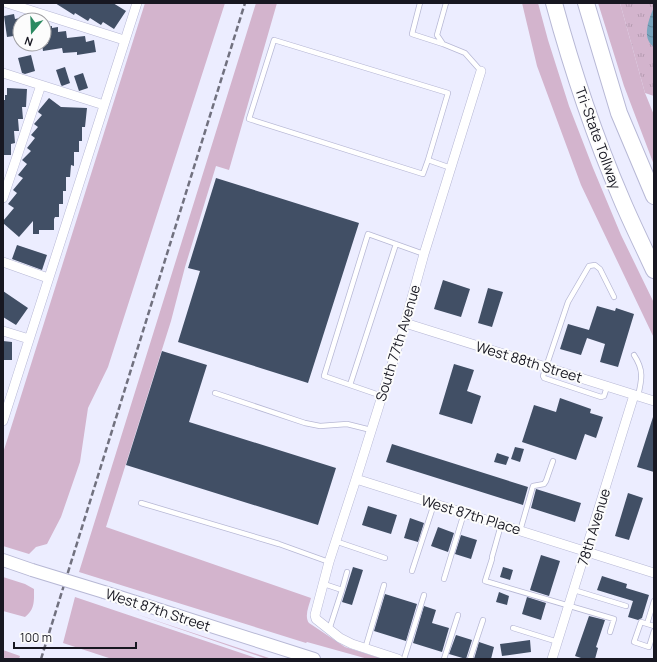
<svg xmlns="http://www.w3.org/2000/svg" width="657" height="662" viewBox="0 0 657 662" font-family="Manrope,sans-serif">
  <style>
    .grass { fill: #d3b4cd }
    .park { fill: url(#park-tufts) }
    .water { fill: url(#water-waves) }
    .building { fill: #414f65 }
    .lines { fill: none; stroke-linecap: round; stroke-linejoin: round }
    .service-casing { stroke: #b7b8d5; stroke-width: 6 }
    .minor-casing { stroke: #b7b8d5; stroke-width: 10 }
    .secondary-casing { stroke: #b7b8d5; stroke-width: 14 }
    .motorway-casing { stroke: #b7b8d5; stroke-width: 18 }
    .service { stroke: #fff; stroke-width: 4.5 }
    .minor { stroke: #fff; stroke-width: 9 }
    .secondary { stroke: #fff; stroke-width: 12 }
    .motorway { stroke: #fff; stroke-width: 16 }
    .rail { stroke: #71717f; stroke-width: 2.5; stroke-dasharray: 6 3; stroke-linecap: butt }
    .secondary-bridge-casing { stroke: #b7b8d5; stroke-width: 14; stroke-linecap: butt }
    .secondary-bridge { stroke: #fff; stroke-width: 12 }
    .labels { text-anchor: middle; stroke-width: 4; stroke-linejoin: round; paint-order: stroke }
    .street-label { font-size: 14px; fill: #171721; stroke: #fcfcfc }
  </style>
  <defs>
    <pattern id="park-tufts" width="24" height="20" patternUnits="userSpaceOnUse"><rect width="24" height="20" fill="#d3b4cd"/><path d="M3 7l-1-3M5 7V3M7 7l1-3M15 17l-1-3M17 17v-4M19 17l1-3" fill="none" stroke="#b49ab0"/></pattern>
    <pattern id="water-waves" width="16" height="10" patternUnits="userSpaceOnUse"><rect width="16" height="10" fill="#7aa6bf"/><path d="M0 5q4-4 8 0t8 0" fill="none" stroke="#63869b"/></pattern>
  </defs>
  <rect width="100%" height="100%" fill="#ecedff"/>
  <path class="grass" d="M145 3H225L108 367 88 408 80 462 61 517 47 544 36 547 29 554 3 546V453Z
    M256 3H277L229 170 216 166 185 267 171 321 106 527 311 598C309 606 304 616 309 623L345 647 383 659H368L307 642 306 643 79 572Z
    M522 3H538L548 40 569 106 593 168 621 235 654 303V338L581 185 537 66Z
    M598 3H620L645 93 654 115V165L624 86Z
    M3 577 25 584 34 589C34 601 35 609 25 617L3 611Z
    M75 597 259 659H112L63 643Z
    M133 613 272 659H267Z
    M3 650 20 656 19 659H3Z"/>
  <path class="park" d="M620 3H654V96L645 93Z"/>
  <path class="water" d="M654 7V47C641 38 649 19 654 7Z"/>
  <path class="building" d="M55 3H113L126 11 114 29 103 22 101 25 90 18 88 21 75 13 74 15Z
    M14 14 15 19 20 18V35L7 37 4 16Z
    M52 26V28L58 27V32L66 31 67 38 85 36 86 42 94 40 96 52 77 55V52L63 53 62 48 43 51 42 44H48L46 27Z
    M31 55 35 71 25 74 22 73 18 58Z
    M65 67 70 83 62 86 61 85 56 70Z
    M83 73 88 88 79 91 74 76Z
    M7 88 27 89 26 107H22L23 119H18L19 131H14L15 143 11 144V155H3L4 100H5V95H7Z
    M49 98 61 107 87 108 85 127H82V141H79V152H74V166L71 165 70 177H66V191H63V204H59V217H55L54 219V230H39V234H33V221L19 237 3 223V221L14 208 8 204 17 193 13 190 23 178 18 175 27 164 22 160 31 151 27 148 35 138 31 135 38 127 34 124 42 115 38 112 39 110Z
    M216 178 359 223 308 383 178 342 200 271 188 268Z
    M17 245 47 255 42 270 12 259Z
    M443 280 470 289 461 317 434 309Z
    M488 288 503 292 492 327 478 323Z
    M3 291 28 308 16 325 3 317Z
    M597 306 615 311 616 308 634 314 618 367 600 362 605 344 587 338 581 355 560 349 568 324 589 330Z
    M3 341 12 342V360H3Z
    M162 351 207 365 189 422 336 468 318 525 126 465Z
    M454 364 474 370 467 391 481 396 472 424 439 414Z
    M560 398 591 409 590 413 603 417 596 438 585 434 576 460 522 442 534 405 556 412Z
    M653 417H654V472L637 467Z
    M392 444 528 487 523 505 386 462Z
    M515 447 524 449 520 462 511 459Z
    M497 453 509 457 506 465 494 462Z
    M536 489 581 503 575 522 531 508Z
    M628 493 643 498 629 540 615 536Z
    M368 506 397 515 391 534 362 525Z
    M410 518 424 523 418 542 404 538Z
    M438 527 454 533 448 552 431 546Z
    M461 535 477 540 471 559 455 554Z
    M541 555 560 561 549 596 530 590Z
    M353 567 363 570 352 605 342 602Z
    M503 567 513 570 510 580 500 577Z
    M602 576 627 584 626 588 649 595 642 618 638 620 628 617 633 601 597 590Z
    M499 592 509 596 507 605 496 602Z
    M385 594 417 604 406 641 374 631Z
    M527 597 546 603 541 620 522 614Z
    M424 606 436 610 432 623 449 628 442 652 413 643Z
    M589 616 605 620 596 647 598 648 595 659H584L575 656Z
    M456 635 472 640 466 659 449 654Z
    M530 640 531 652 502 656 500 644Z
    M479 642 494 647 491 659H474Z"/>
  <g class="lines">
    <defs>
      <path id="service" d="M420 3 412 34 443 44
        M446 3 437 35 443 44 465 53 481 71
        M428 160 448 93 274 40 249 119 423 174 428 160 451 168
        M634 355C644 370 642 379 638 396
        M350 385 396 244
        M607 387 604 396 601 397 544 378 543 376 568 302 589 266 595 265 600 269 614 297
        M215 393 305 423 320 426 347 424 371 430
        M382 396 324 376 368 234 424 254
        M141 503 279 544 329 562
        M520 531 533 486 544 484 546 481 553 461
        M335 541 385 558
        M492 557 501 525
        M492 559 485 581 614 619 610 632
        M412 571 434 504
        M444 579 464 513
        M324 584 342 590 329 630
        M342 590 347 572
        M574 590 626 606
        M647 624 654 601
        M654 626 641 622 634 642 649 647 654 631
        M513 628 558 642
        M365 649 384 585
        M404 659 424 595
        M444 659 458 615
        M470 659 483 620"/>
      <path id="minor" d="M7 3 124 40
        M3 73 104 105
        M3 198 41 85
        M3 262 48 278
        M405 323 654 401
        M3 331 29 339
        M3 421 137 3
        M356 479 654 573
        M398 659 352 644 340 638 316 619 315 615 329 562 356 479 405 323 424 254 481 71
        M552 659 634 395"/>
      <path id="secondary" d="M3 560 32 570
        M104 592 314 659"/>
      <path id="motorway" d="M554 3C572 69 594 135 621 198 631 222 643 246 654 270
        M586 3 619 113 654 196"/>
    </defs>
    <use href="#service" class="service-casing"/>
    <use href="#minor" class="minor-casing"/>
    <use href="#secondary" class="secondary-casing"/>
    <use href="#motorway" class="motorway-casing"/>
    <use href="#service" class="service"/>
    <use href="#minor" class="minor"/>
    <use href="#secondary" class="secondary"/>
    <use href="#motorway" class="motorway"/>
    <path class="rail" d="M41 659 245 3"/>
    <defs>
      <path id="secondary-bridge" d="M32 570 104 592"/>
    </defs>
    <use href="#secondary-bridge" class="secondary-bridge-casing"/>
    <use href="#secondary-bridge" class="secondary-bridge"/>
  </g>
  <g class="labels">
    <g class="street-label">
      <text transform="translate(598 138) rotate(70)" y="5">Tri-State Tollway</text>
      <text transform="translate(398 343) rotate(-73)" y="5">South 77th Avenue</text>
      <text transform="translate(529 362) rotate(17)" y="5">West 88th Street</text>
      <text transform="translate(471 515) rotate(17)" y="5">West 87th Place</text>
      <text transform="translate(594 527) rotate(-73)" y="5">78th Avenue</text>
      <text transform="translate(158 610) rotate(18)" y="5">West 87th Street</text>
    </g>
  </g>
  <rect width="657" height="662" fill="none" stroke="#171721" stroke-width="8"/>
  <g transform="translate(32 32) rotate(199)"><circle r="19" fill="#fcfcfc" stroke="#a0a0a4"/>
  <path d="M0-3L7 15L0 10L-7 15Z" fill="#2b8961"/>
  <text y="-6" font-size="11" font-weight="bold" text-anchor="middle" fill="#171721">N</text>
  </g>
  <path d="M14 642v6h122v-6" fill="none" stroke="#171721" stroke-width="2"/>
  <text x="20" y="642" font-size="12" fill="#171721" stroke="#fcfcfc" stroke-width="3" paint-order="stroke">100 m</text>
</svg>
